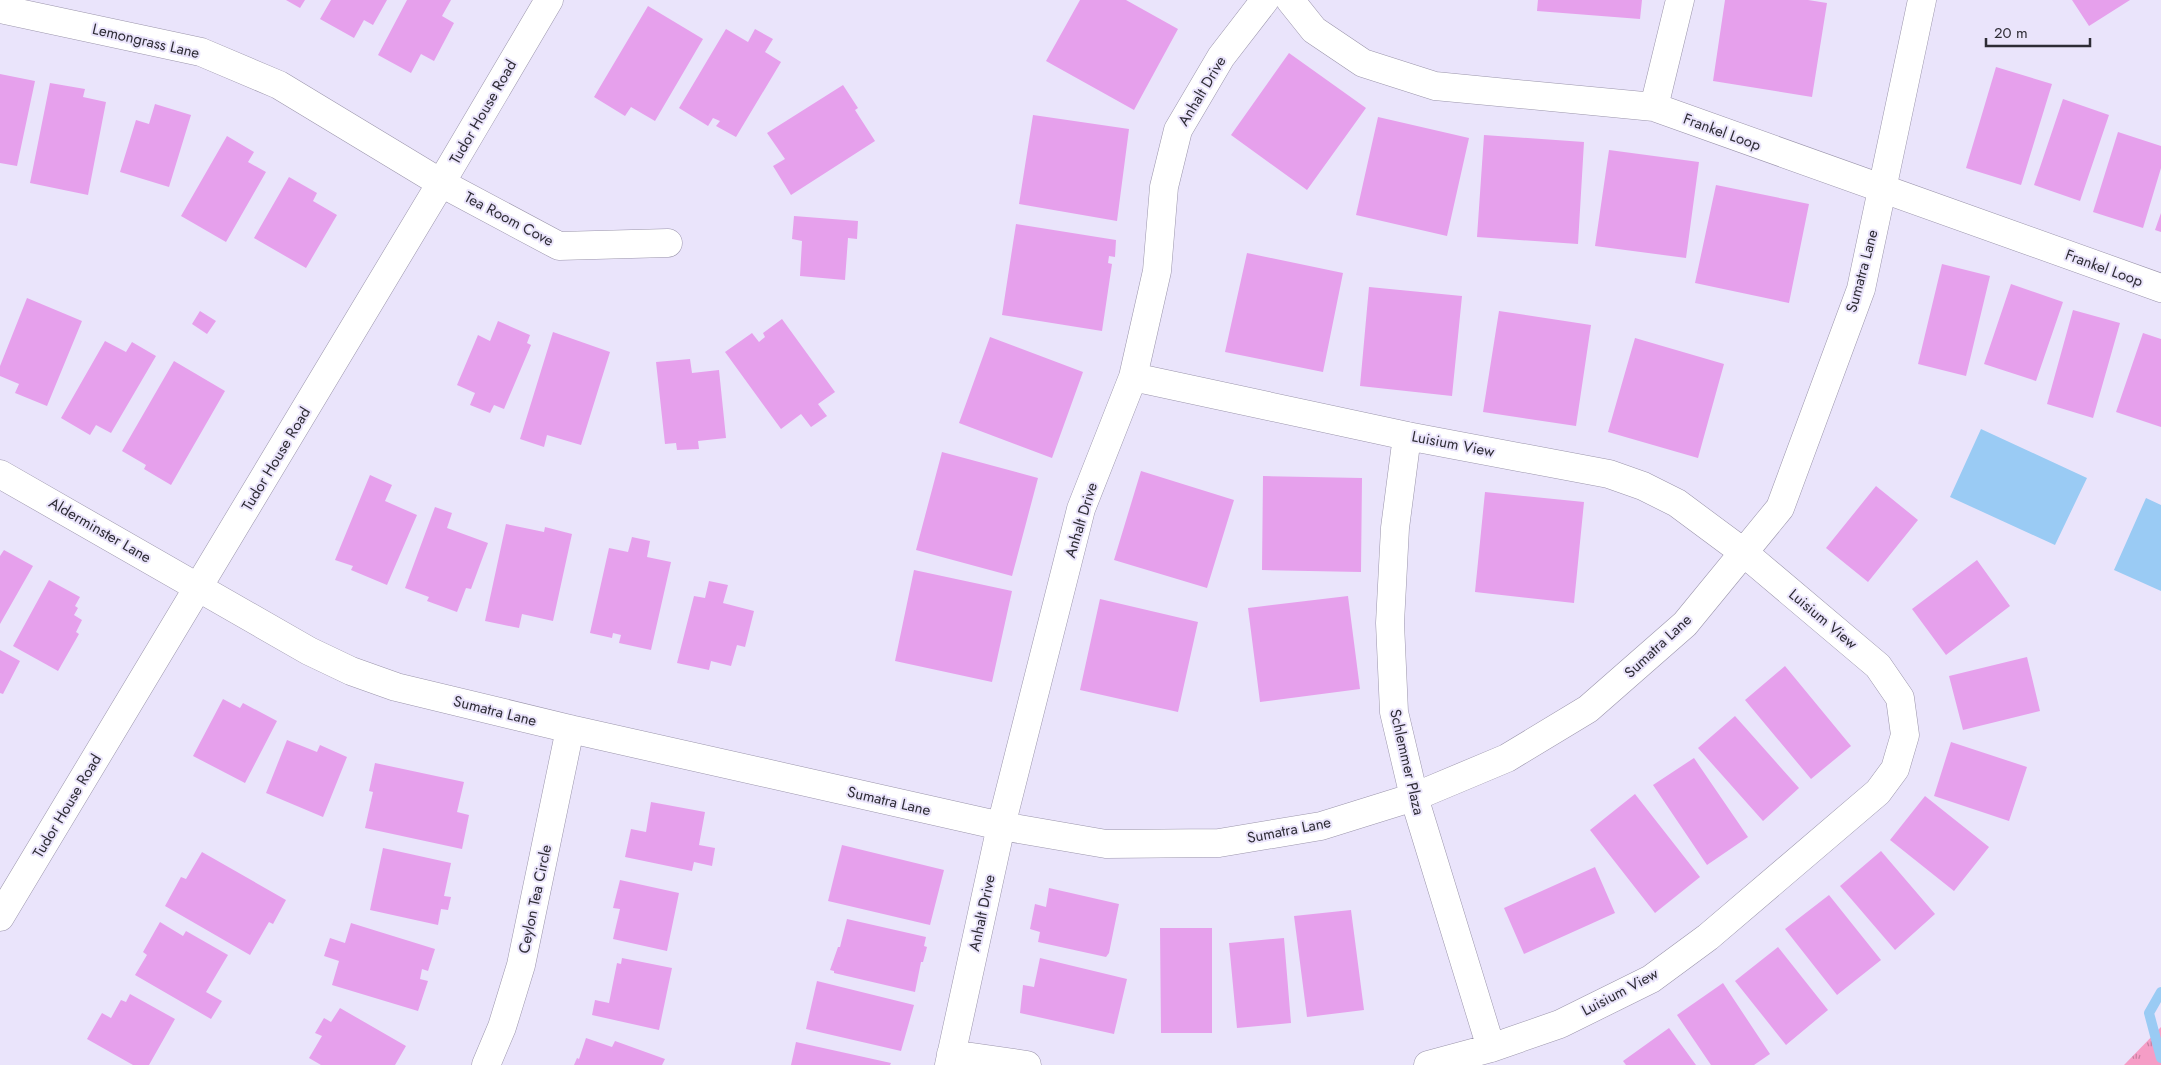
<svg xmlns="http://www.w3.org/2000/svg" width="2161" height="1065" viewBox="0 0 2161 1065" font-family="Jost,sans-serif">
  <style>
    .park { fill: url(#park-tufts) }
    .water { fill: #9acbf4 }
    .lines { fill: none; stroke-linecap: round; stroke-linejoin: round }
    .stream { stroke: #9acbf4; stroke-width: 10 }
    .building { fill: #e6a0ec }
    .minor-casing { stroke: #9b95ab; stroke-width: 29 }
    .minor { stroke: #fff; stroke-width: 28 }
    .labels { text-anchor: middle; stroke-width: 4; stroke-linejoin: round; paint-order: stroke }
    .street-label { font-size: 15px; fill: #2e2c35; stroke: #eae4fb }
  </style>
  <defs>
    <pattern id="park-tufts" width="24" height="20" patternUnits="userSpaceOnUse" patternTransform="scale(1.25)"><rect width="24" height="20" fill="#f59dc6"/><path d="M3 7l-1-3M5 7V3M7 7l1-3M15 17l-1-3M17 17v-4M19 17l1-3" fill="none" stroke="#c780a2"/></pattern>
  </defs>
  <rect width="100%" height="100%" fill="#eae4fb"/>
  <path class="park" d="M2161 1027V1065H2124Z"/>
  <path class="water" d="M1981 429 2087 478 2055 545 1950 497Z
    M2146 498 2161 505V591L2114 570Z"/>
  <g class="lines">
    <path class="stream" d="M2161 992 2149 1013 2161 1058"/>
  </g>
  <path class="building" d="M286 0H305L300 8Z
    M331 0H387L373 25 364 20 354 38 320 19Z
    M407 0H451L442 16 454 23 434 61 421 54 411 73 378 55Z
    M1080 0H1126L1178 29 1134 110 1046 61Z
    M1538 0H1642L1640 19 1537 11Z
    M1725 0H1808L1827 3 1812 97 1713 81Z
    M2072 0H2130L2089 26Z
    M648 6 703 39 655 121 631 107 625 116 594 97Z
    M726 29 748 42 755 29 773 39 765 52 781 62 736 137 716 126 720 121 713 118 708 126 679 108Z
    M1289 53 1366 108 1307 190 1231 135Z
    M1996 67 2052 84 2021 185 1966 168Z
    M0 74 35 81 17 166 0 163Z
    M50 83 85 89 83 97 106 102 88 195 30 183Z
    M843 85 858 108 855 110 875 141 791 195 773 166 785 159 767 133Z
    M2063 99 2109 115 2080 201 2034 185Z
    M155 104 191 115 169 187 120 172 136 120 149 124Z
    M1033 115 1129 129 1117 221 1019 204Z
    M1378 117 1469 138 1447 236 1356 215Z
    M2118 132 2161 146V168L2143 228 2093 212Z
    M1484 135 1584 142 1578 244 1477 237Z
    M227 136 254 152 248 162 266 172 226 242 181 216Z
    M1609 150 1699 162 1686 258 1595 246Z
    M289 177 317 193 313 201 337 215 306 268 254 238Z
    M1716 185 1809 204 1789 303 1695 283Z
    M2161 213V232L2155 230Z
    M794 216 858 221 857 239 848 238 845 280 800 276 802 241 792 239Z
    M1016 224 1116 240 1115 257 1109 256 1108 263 1112 264 1102 331 1002 315Z
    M1247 253 1343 273 1323 372 1225 352Z
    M1942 264 1990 276 1966 376 1918 364Z
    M2011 284 2063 302 2036 381 1984 364Z
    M1369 287 1462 296 1452 396 1360 386Z
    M27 298 82 321 47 406 15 393 19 384 0 376V366Z
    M2073 310 2120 323 2093 418 2047 404Z
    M200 311 216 321 207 334 192 324Z
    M1499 311 1591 325 1576 426 1483 412Z
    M782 319 835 392 818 404 827 416 811 427 801 414 781 429 725 352 752 333 759 342 765 337 763 333Z
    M498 321 530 335 527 343 531 345 504 409 494 405 490 413 470 405 475 393 457 385 478 335 490 341Z
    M553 332 610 352 581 445 547 435 544 447 520 439Z
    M2143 333 2161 339V427L2116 412Z
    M990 337 1083 372 1052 458 959 423Z
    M1635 338 1724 364 1698 458 1608 432Z
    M105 341 126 352 132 342 156 356 111 433 96 425 90 435 61 418Z
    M690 359 692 373 719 370 726 438 698 441 699 449 677 450 676 443 665 444 656 362Z
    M174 361 225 391 171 485 144 469 146 465 122 451Z
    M942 452 1038 478 1012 576 916 550Z
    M1141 471 1234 500 1207 588 1114 560Z
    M370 475 392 485 385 501 417 515 387 585 351 570 353 566 335 560Z
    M1263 476 1362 478 1361 572 1262 570Z
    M1876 486 1918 520 1868 582 1826 548Z
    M1485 492 1584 502 1574 603 1475 592Z
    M435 507 452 513 447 528 488 543 471 589 466 588 457 612 427 601 429 597 405 588Z
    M506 524 544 532 545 527 572 534 553 621 522 614 519 628 485 621Z
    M632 537 650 541 647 557 671 562 651 650 619 643 621 635 613 633 612 638 590 633 609 548 628 552Z
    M4 550 33 566 0 624V556Z
    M1977 560 2010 606 1946 655 1912 609Z
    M914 570 1012 591 992 682 895 661Z
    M49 580 80 597 75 606 78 608 74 615 82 620 76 632 79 634 58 671 13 646Z
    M709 581 728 585 723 603 754 611 745 647 737 645 731 666 711 661 709 670 677 663 694 596 705 598Z
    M1348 596 1360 689 1260 702 1248 608Z
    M1100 599 1198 622 1178 712 1080 690Z
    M0 650 20 661 3 694 0 693Z
    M2027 657 2040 711 1963 730 1949 676Z
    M1785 666 1851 746 1811 779 1745 700Z
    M223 699 240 708 243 703 277 721 245 783 193 756Z
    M1735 716 1799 788 1763 821 1698 748Z
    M287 740 317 752 320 745 347 757 323 817 266 793Z
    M1951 742 2027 767 2009 821 1934 796Z
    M1694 758 1748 837 1707 865 1653 785Z
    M375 763 464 782 457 812 469 815 462 849 365 828 373 792 369 791Z
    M1635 794 1700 877 1655 913 1590 830Z
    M1925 796 1989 847 1954 891 1890 840Z
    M651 802 705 812 699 845 715 848 712 866 694 862 692 871 625 857 631 829 646 832Z
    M842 845 944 870 930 925 828 901Z
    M383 848 451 863 444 896 451 897 448 910 441 909 438 925 370 910Z
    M1881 851 1935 914 1895 950 1840 886Z
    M202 852 286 900 273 924 269 922 250 955 165 906 181 877 186 879Z
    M1595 867 1615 913 1524 954 1504 908Z
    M620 880 679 893 667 951 613 939 620 909 613 908Z
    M1049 888 1119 904 1109 953 1106 957 1038 942 1040 932 1030 929 1035 904 1046 907Z
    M1829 895 1881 960 1837 995 1785 929Z
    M1351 910 1364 1010 1307 1017 1294 916Z
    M847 919 926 937 924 946 927 947 923 962H921L915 992 834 973V971L830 970 838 947H840Z
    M160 922 183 936 186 931 228 955 206 992 222 1001 211 1019 135 975 147 955 143 952Z
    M351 923 435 949 428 971 422 969 420 979 428 981 418 1011 332 985 339 961 324 956 330 938 345 943Z
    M1160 928H1212V1033H1161Z
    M1284 938 1291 1023 1237 1028 1229 943Z
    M1778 947 1828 1010 1786 1045 1735 981Z
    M622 958 672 968 659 1030 592 1015 595 1000 609 1003 617 963 621 964Z
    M1040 958 1127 979 1114 1034 1020 1013 1023 985 1034 987Z
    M817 981 914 1005 901 1051 806 1029Z
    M1723 983 1770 1054 1754 1065H1711L1677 1015Z
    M130 994 175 1019 149 1065H133L87 1039 102 1013 111 1018 121 1000 126 1002Z
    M340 1008 406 1046 395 1065H321L309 1058 322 1036 315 1033 324 1018 331 1022Z
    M1669 1028 1696 1065H1626L1623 1061Z
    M586 1038 612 1047 615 1041 665 1059 662 1065H574L577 1058 579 1059Z
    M796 1042 891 1063 890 1065H791Z"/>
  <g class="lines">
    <defs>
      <path id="minor" d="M1290 0 1314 30 1363 63 1435 86 1654 107 2161 288
        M0 9 201 52 279 85 441 183 559 246 668 243
        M1654 107 1680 0
        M1133 377 1407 436 1609 474 1643 486 1677 503 1743 552 1878 666 1900 698 1905 735 1895 769 1878 792 1708 937 1651 979 1560 1024 1491 1048 1428 1065
        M1407 436 1395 528 1390 623 1394 712 1414 797 1491 1048
        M0 474 309 651 351 671 396 687 570 729 1001 826 1106 844 1219 843 1321 826 1414 797 1507 758 1588 709 1685 624 1780 508 1861 289 1922 0
        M0 917 441 183 549 0
        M951 1054 1027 1065
        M486 1065 502 1027 521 965 570 729
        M949 1065 1001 826 1081 509 1133 377 1157 271 1164 187 1178 130 1221 57 1265 0"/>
    </defs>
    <use href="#minor" class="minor-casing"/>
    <use href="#minor" class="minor"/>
  </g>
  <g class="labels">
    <g class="street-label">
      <text transform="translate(146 41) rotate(13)" y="5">Lemongrass Lane</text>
      <text transform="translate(1202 91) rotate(-59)" y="5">Anhalt Drive</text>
      <text transform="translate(483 112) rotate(-60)" y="5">Tudor House Road</text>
      <text transform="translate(1722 132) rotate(20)" y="5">Frankel Loop</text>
      <text transform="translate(509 219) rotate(28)" y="5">Tea Room Cove</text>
      <text transform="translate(2104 268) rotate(20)" y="5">Frankel Loop</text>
      <text transform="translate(1862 271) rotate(-75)" y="5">Sumatra Lane</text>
      <text transform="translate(1453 444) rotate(11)" y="5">Luisium View</text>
      <text transform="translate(276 459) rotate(-59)" y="5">Tudor House Road</text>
      <text transform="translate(1081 520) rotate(-73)" y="5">Anhalt Drive</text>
      <text transform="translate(100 530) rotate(30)" y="5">Alderminster Lane</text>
      <text transform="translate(1823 619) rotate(40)" y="5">Luisium View</text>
      <text transform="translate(1658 646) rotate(-43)" y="5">Sumatra Lane</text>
      <text transform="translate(495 711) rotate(14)" y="5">Sumatra Lane</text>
      <text transform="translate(1407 762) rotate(77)" y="5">Schlemmer Plaza</text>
      <text transform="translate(889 801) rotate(13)" y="5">Sumatra Lane</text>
      <text transform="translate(67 806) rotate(-59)" y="5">Tudor House Road</text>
      <text transform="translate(1289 830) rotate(-11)" y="5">Sumatra Lane</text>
      <text transform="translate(535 899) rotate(-78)" y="5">Ceylon Tea Circle</text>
      <text transform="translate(982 913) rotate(-78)" y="5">Anhalt Drive</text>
      <text transform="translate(1620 992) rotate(-28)" y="5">Luisium View</text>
    </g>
  </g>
  <path d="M1986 38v8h104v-8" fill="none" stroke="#2e2c35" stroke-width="2.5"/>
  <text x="1994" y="38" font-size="15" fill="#2e2c35" stroke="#eae4fb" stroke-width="4" paint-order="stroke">20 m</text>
</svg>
